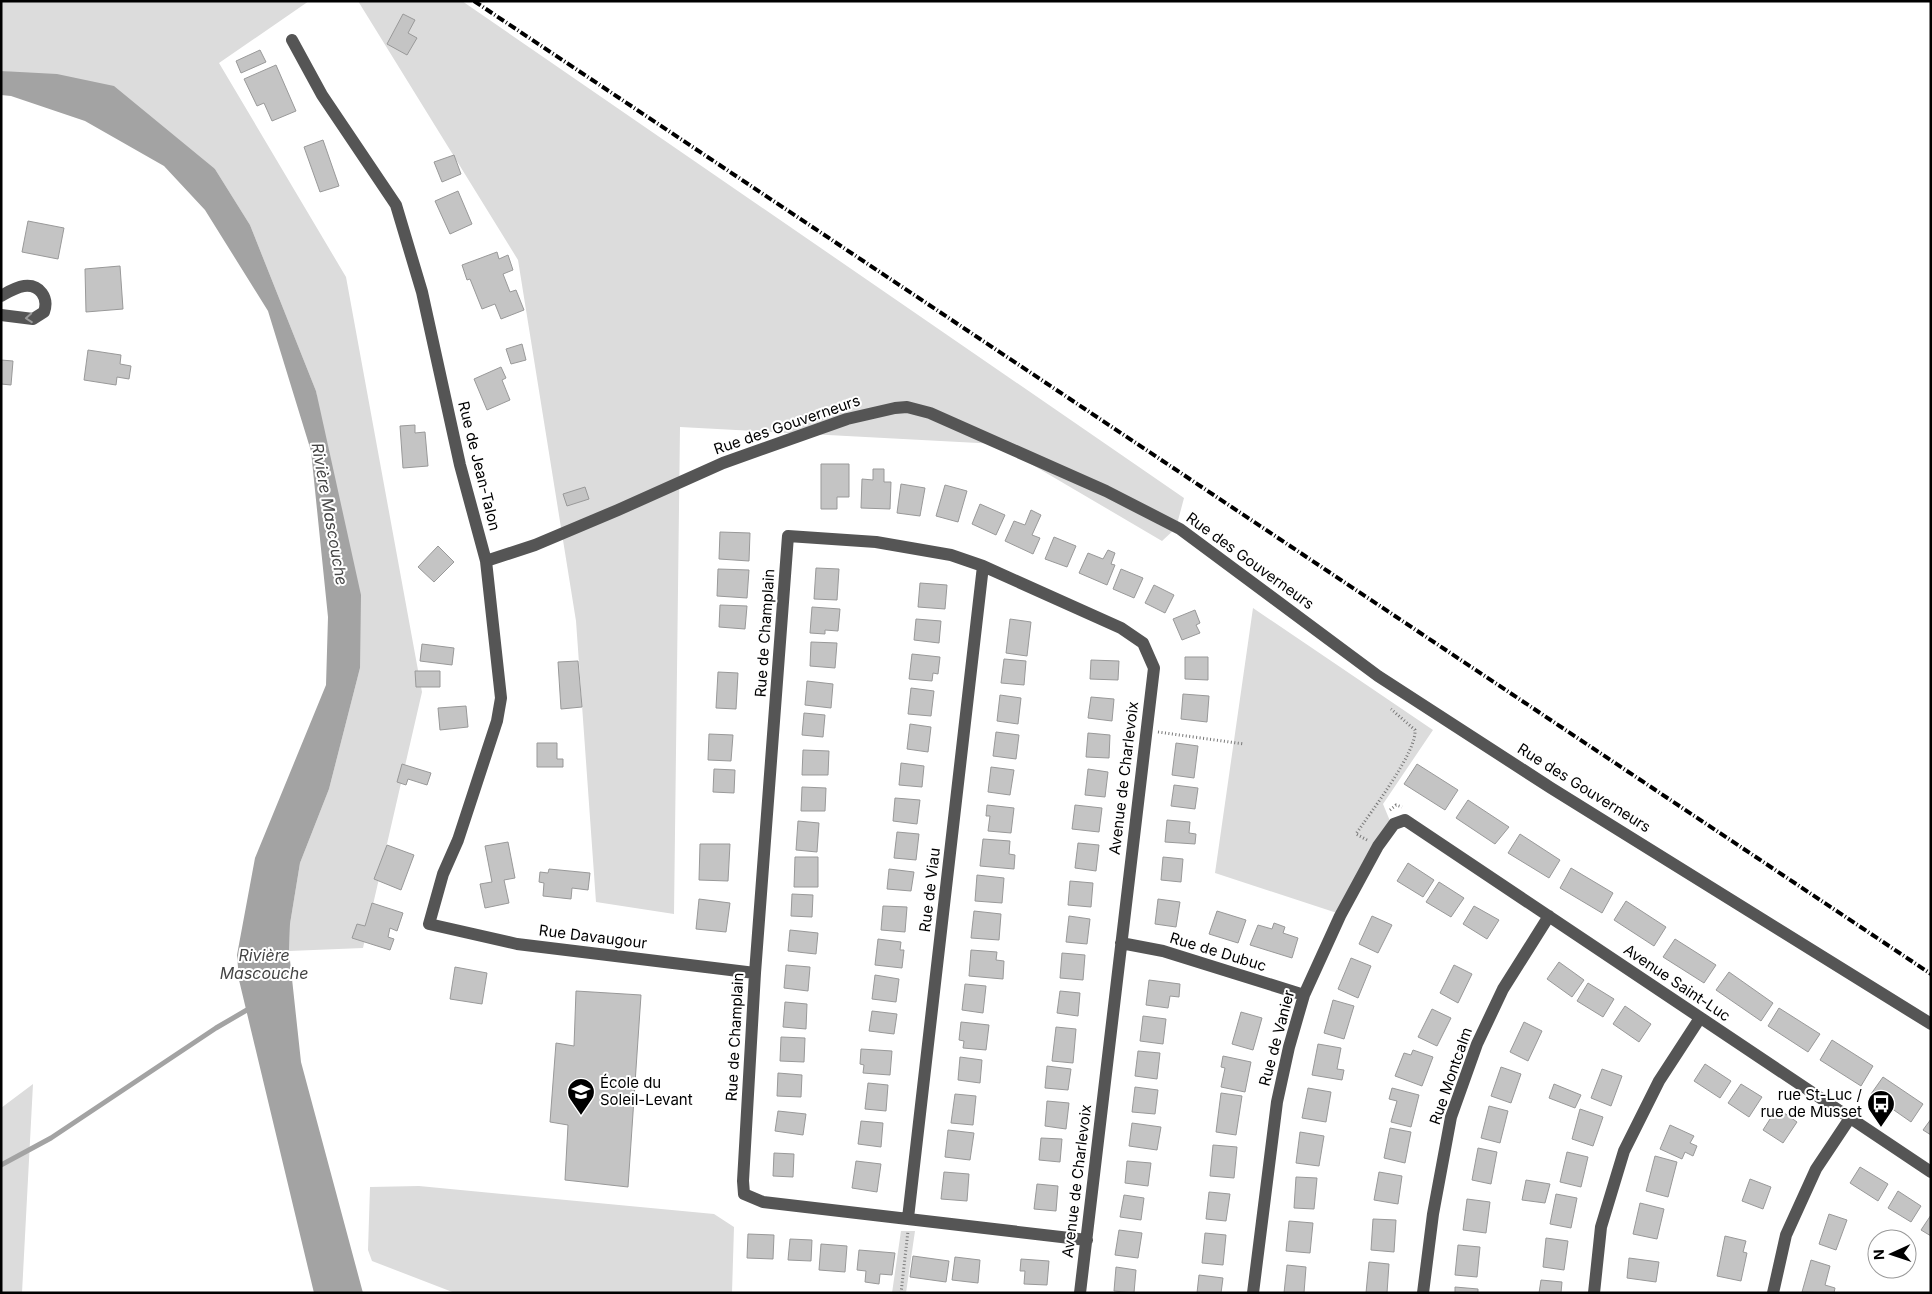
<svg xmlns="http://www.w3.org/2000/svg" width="1932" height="1294" viewBox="0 0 1932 1294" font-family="Inter,sans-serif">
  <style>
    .green { fill: #dcdcdc }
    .water { fill: #a3a3a3 }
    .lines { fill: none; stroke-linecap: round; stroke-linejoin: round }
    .stream { stroke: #a3a3a3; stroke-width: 5 }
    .building { fill: #c4c4c4; stroke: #999 }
    .path { stroke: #777; stroke-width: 3; stroke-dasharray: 1 2.5; stroke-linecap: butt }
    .minor { stroke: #555; stroke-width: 12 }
    .rail { stroke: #000; stroke-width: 4; stroke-dasharray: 8 2.5 1 2.5; stroke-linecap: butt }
    .oneway { stroke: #999 }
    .labels { text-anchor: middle; stroke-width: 4; stroke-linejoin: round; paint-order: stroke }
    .street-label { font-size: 15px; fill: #000; stroke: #fff }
    .poi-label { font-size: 15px; fill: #000; stroke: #fff; text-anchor: start }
    .water-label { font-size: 16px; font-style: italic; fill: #444; stroke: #fff }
  </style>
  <rect width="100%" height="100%" fill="#fff"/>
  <path class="green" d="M1 1H309L219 63 346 277 422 692 363 948 289 951 290 924 300 863 329 789 360 668 316 391 250 225 215 169 9 72 1 71Z
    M358 1H462L1184 498 1176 528 1162 541 997 444 680 427 674 914 596 902 576 621 518 260Z
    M1253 608 1433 730 1383 804 1390 821 1337 913 1215 873Z
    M33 1084 22 1293H1V1108Z
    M419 1186 714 1214 734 1227 732 1293H455L372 1261 368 1250 370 1187Z
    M901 1231H915L906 1293H892Z"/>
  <path class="water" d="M1 71 57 74 114 86 215 169 250 225 316 391 361 595 360 668 329 789 300 863 290 924 289 951 301 1062 363 1293H314L239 980 237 955 255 858 326 685 328 617 311 451 268 311 205 210 164 166 85 121 11 96 1 95Z"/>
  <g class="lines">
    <path class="stream" d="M1 1165 51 1138 216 1028 252 1007"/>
  </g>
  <path class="building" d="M403 14 415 20 408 33 417 38 407 55 387 44Z
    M260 50 266 62 241 73 236 61Z
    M276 65 296 111 272 121 264 103 257 106 244 79Z
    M323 140 339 186 320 192 304 147Z
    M454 155 461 174 442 182 434 162Z
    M458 191 472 224 450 234 435 201Z
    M28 221 64 228 58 259 22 252Z
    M497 252 499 259 508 255 513 270 503 274 510 292 516 290 524 310 501 319 495 304 482 309 470 279 467 280 462 265Z
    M120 266 123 309 86 312 85 269Z
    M522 344 526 360 511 364 506 349Z
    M88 350 121 355 120 364 131 366 129 379 117 377 116 385 84 380Z
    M1 360 13 361 11 385 1 384Z
    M501 367 506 378 502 380 510 400 487 410 474 379Z
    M415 425V433L425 432 428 466 403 468 400 426Z
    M821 464H849V497H837V509H821Z
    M873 469H884V482H891L890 509 861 508 862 479 873 480Z
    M901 484 925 488 920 516 897 513Z
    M945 485 967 491 958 522 936 516Z
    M585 487 589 499 567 506 563 494Z
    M980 504 1005 515 996 535 972 524Z
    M1031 510 1041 515 1032 535 1040 538 1033 554 1005 541 1014 521 1025 525Z
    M720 532 750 533 749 561 719 559Z
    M1054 537 1076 546 1067 567 1045 559Z
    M438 546 454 562 434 582 418 567Z
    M1108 550 1115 553 1111 564 1115 565 1107 585 1079 573 1088 553 1103 559Z
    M816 568 839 569 837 600 814 599Z
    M718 569 749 570 747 598 717 596Z
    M1121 569 1143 578 1134 598 1113 589Z
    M920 583 947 585 945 609 918 607Z
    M1154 585 1174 595 1165 613 1145 603Z
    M720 605 747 606 745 629 719 627Z
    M812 607 840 609 838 631 825 630V634L810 633Z
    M1195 610 1200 623 1196 625 1200 633 1182 640 1173 619Z
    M916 619 941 621 939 643 914 640Z
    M1010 619 1031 622 1027 656 1006 653Z
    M811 642 837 643 835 668 810 666Z
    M422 644 454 648 452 665 420 661Z
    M912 654 940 657 938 674 933 673 932 681 909 679Z
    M1185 657H1208V680L1185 679Z
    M1004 659 1026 661 1024 685 1001 683Z
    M1091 660 1119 661 1118 680 1090 679Z
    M578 661 582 707 561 709 558 662Z
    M415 671H440V687H416Z
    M718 672 738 673 736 709 716 708Z
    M807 681 833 684 831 708 805 705Z
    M911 688 934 691 931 716 908 714Z
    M1183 694 1209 696 1207 722 1181 719Z
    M1000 695 1021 698 1018 724 997 721Z
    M1091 697 1114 699 1112 721 1088 718Z
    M466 706 468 727 440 730 438 708Z
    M804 713 825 715 823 737 802 735Z
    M910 724 931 727 928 752 907 749Z
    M996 732 1019 735 1016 759 993 756Z
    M1088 733 1110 735 1109 758 1086 757Z
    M709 734 733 735 731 761 708 760Z
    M537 743H557V759H563V767H537Z
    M1176 743 1198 746 1194 778 1172 775Z
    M803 750 829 751 828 775H802Z
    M901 763 924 766 922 787 899 785Z
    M402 764 431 773 427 785 408 779 406 785 397 782Z
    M1417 764 1458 790 1445 810 1404 784Z
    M991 767 1014 770 1010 795 988 792Z
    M714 769 735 770 734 793 713 792Z
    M1088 769 1108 772 1105 797 1085 795Z
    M1174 785 1198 788 1195 809 1171 806Z
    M802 787 826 788 825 811H801Z
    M895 798 920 800 917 824 893 821Z
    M1468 800 1509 827 1495 844 1456 818Z
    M987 805 1014 808 1011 833 988 831 990 816H986Z
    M1075 805 1102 808 1099 832 1072 829Z
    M1167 820 1190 822 1189 833 1196 834 1195 844 1165 842Z
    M798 821 819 823 817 852 796 850Z
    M897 832 919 834 916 860 894 858Z
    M1520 834 1560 860 1549 878 1508 853Z
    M983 839 1010 841 1009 854 1015 855 1014 869 980 866Z
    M508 842 515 878 504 880 509 903 485 908 480 884 492 882 485 846Z
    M1078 843 1099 845 1096 871 1075 868Z
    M700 844H730L728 881 699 880Z
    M387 845 414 855 401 890 374 879Z
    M795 857H818V887H794Z
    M1163 857 1183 859 1181 882 1161 880Z
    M1408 863 1434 880 1423 897 1397 881Z
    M1571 868 1613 893 1602 913 1560 888Z
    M549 869 590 873 588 890 572 888 571 899 543 896 544 883 539 882 540 872 548 873Z
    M889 869 914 872 911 891 887 889Z
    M977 875 1004 878 1002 903 975 901Z
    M1070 881 1093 883 1091 907 1068 905Z
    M1439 882 1464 898 1451 917 1426 902Z
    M792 894 813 895 812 917 791 916Z
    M699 899 730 903 726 932 696 929Z
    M1158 899 1180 902 1176 927 1155 924Z
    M1626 901 1666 927 1654 946 1614 920Z
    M372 903 403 913 397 931 390 928 388 937 394 939 390 950 352 938 357 924 365 926Z
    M883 906 907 907 905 932 881 930Z
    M1474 906 1499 920 1487 939 1463 924Z
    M974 911 1001 914 999 940 971 938Z
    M1217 911 1246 920 1238 943 1209 934Z
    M1069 916 1090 919 1087 944 1066 942Z
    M1372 916 1392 925 1378 953 1359 944Z
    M1274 923 1285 927 1283 933 1298 938 1292 958 1250 945 1258 925 1272 929Z
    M790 930 818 933 816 954 788 951Z
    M878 939 901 942 900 950H904L902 968 875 965Z
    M1675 939 1716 965 1704 983 1663 957Z
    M971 950 997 952 996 960 1004 961 1003 979 969 976Z
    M1062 953 1085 955 1083 980 1060 978Z
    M1351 958 1371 966 1358 998 1338 989Z
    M1559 962 1584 980 1572 997 1547 979Z
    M786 965 810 967 808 991 784 988Z
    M1454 965 1472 974 1458 1003 1440 993Z
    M455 967 487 973 482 1004 450 999Z
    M1729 972 1773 1003 1761 1021 1716 990Z
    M875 975 899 979 896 1002 872 999Z
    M1149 980 1180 984 1179 997 1170 996 1168 1008 1146 1005Z
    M1588 983 1614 999 1603 1017 1577 1001Z
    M965 984 986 986 983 1013 962 1010Z
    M576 991 641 995 628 1187 565 1180 568 1125 550 1122 556 1043 574 1046Z
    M1060 991 1080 993 1078 1016 1057 1013Z
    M1333 1000 1354 1006 1344 1039 1324 1033Z
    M785 1002 807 1004 806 1029 783 1027Z
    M1625 1006 1651 1024 1639 1042 1613 1024Z
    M1779 1008 1820 1034 1808 1052 1768 1026Z
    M1432 1009 1451 1018 1437 1046 1418 1037Z
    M872 1011 897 1014 894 1034 869 1031Z
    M1241 1012 1262 1018 1253 1050 1232 1044Z
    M1143 1016 1166 1019 1163 1044 1140 1041Z
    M961 1022 989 1025 986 1050 963 1048 964 1041 959 1040Z
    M1524 1022 1542 1031 1528 1061 1510 1052Z
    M1056 1027 1076 1029 1073 1063 1052 1061Z
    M781 1037 805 1038 804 1062 780 1061Z
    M1832 1040 1873 1066 1861 1086 1820 1060Z
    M1318 1044 1341 1048 1337 1069 1344 1070 1342 1080 1312 1075Z
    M861 1049 892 1051 890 1075 863 1073 864 1065 860 1064Z
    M1413 1050 1433 1057 1422 1086 1395 1076 1404 1053 1411 1055Z
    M1138 1051 1160 1053 1157 1079 1135 1076Z
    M1223 1056 1251 1062 1245 1092 1221 1087 1225 1068 1221 1067Z
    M960 1057 982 1060 980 1083 958 1080Z
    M1705 1064 1731 1081 1720 1098 1694 1081Z
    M1047 1066 1071 1069 1068 1090 1045 1088Z
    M1501 1067 1521 1074 1511 1103 1491 1096Z
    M1602 1069 1622 1076 1611 1106 1591 1098Z
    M778 1073 802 1075 801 1097 777 1096Z
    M1883 1077 1923 1104 1911 1122 1871 1094Z
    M868 1083 888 1085 886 1111 865 1109Z
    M1554 1084 1581 1095 1575 1108 1549 1098Z
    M1741 1084 1762 1097 1749 1117 1728 1103Z
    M1135 1087 1158 1090 1155 1114 1132 1112Z
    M1308 1088 1331 1092 1326 1122 1302 1118Z
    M1392 1088 1419 1095 1411 1127 1391 1122 1397 1101 1389 1099Z
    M1221 1093 1242 1096 1236 1135 1216 1132Z
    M955 1094 976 1096 973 1125 951 1123Z
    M1047 1101 1069 1103 1066 1129 1045 1126Z
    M1489 1106 1508 1111 1500 1143 1481 1138Z
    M1777 1108 1797 1122 1783 1143 1763 1130Z
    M1580 1109 1603 1117 1593 1146 1572 1139Z
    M778 1111 806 1114 803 1135 775 1131Z
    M1931 1119V1135L1923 1130Z
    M861 1121 883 1123 881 1147 858 1144Z
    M1132 1123 1161 1127 1157 1150 1129 1146Z
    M1670 1125 1694 1136 1690 1143 1697 1146 1693 1156 1685 1152 1682 1159 1660 1149Z
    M1390 1128 1411 1132 1405 1163 1384 1158Z
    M948 1130 974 1133 970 1160 945 1157Z
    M1300 1132 1324 1136 1319 1166 1296 1163Z
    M1041 1138 1062 1139 1060 1162 1039 1160Z
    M1213 1145 1237 1147 1234 1178 1210 1176Z
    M1478 1148 1497 1152 1491 1184 1472 1180Z
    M1567 1152 1588 1157 1581 1187 1560 1182Z
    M774 1153 794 1154 793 1177 773 1176Z
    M1655 1156 1677 1162 1668 1197 1646 1191Z
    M856 1161 881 1164 877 1192 852 1188Z
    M1127 1161 1151 1163 1148 1186 1125 1183Z
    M1860 1167 1888 1184 1878 1201 1850 1183Z
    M944 1172 969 1174 967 1201 941 1199Z
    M1379 1172 1402 1176 1398 1204 1374 1200Z
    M1296 1177 1317 1178 1314 1209 1294 1208Z
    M1750 1179 1771 1187 1763 1209 1742 1201Z
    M1526 1180 1550 1184 1545 1203 1522 1200Z
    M1037 1184 1058 1186 1056 1211 1034 1209Z
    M1898 1191 1921 1206 1911 1222 1888 1208Z
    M1209 1192 1230 1194 1226 1221 1206 1219Z
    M1556 1194 1577 1198 1571 1228 1550 1224Z
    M1124 1195 1144 1198 1141 1220 1120 1217Z
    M1467 1199 1490 1202 1486 1233 1463 1230Z
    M1640 1203 1664 1209 1657 1239 1633 1234Z
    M1829 1214 1847 1220 1836 1250 1819 1244Z
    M1931 1215V1236L1921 1230Z
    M1373 1219 1396 1220 1394 1252 1371 1250Z
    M1289 1221 1313 1223 1310 1253 1286 1251Z
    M1119 1230 1142 1233 1138 1258 1115 1255Z
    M1205 1233 1226 1235 1223 1265 1202 1263Z
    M748 1234 774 1235 773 1259 747 1258Z
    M1725 1236 1746 1241 1743 1252 1747 1253 1741 1281 1717 1276Z
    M1546 1238 1568 1241 1564 1270 1543 1267Z
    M790 1239 812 1240 811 1261 788 1260Z
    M821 1244 847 1246 845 1272 819 1270Z
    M1458 1245 1480 1247 1477 1277 1455 1275Z
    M859 1250 895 1253 892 1275 880 1274 879 1284 865 1282 866 1271 857 1270Z
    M913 1256 949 1261 946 1282 910 1277Z
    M955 1257 980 1260 978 1283 952 1280Z
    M1629 1258 1659 1262 1656 1282 1627 1278Z
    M1021 1259 1049 1261 1047 1285 1024 1284 1025 1271H1020Z
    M1811 1260 1830 1266 1825 1285 1835 1288 1834 1293 1802 1292Z
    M1369 1262 1389 1264 1387 1293H1366Z
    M1287 1265 1306 1267 1304 1293H1284Z
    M1116 1267 1136 1270 1134 1293 1114 1291Z
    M1199 1275 1223 1278 1221 1293H1197Z
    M1541 1280 1562 1282 1561 1293H1539Z
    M1455 1287 1478 1289V1293H1455Z"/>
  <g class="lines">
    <path class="path" d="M1158 732 1244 744
      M1390 810 1396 805 1402 807
      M1367 840 1356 834C1370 813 1417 752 1415 730L1391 709
      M901 1293 908 1231"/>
    <path class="minor" d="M292 40 322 95 396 205 422 292 460 465 486 561 501 698 497 721 458 840 443 874 429 924 517 944 755 973
      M1 296C8 292 16 287 24 286 40 284 49 298 44 312L33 319 1 315
      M486 561 535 545 618 510 723 463 847 419 895 408 907 407 930 413 1106 491 1180 529 1378 676 1551 788 1931 1024
      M1121 943 1163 951 1304 995
      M908 1218 983 566
      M1080 1293 1154 668 1143 643 1121 628 983 566 951 555 876 542 788 536 755 973 743 1181 744 1194 763 1202 1087 1240
      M1253 1293 1277 1102 1289 1047 1304 995 1340 916 1378 846 1394 824 1405 820 1931 1172
      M1423 1293 1433 1214 1451 1117 1477 1044 1503 989 1549 916
      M1594 1293 1601 1227 1624 1151 1659 1081 1700 1018
      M1773 1293 1786 1235 1816 1169 1850 1118"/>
    <path class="rail" d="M474 1 1931 974"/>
  </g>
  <defs><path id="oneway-chevron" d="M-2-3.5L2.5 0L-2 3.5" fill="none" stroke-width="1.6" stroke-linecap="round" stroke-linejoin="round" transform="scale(1.25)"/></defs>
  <use class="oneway" href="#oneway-chevron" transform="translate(29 318) rotate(176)"/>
  <defs>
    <symbol id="school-pin" viewBox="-11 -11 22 30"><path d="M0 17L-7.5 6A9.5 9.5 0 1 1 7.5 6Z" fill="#000" stroke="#fff"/><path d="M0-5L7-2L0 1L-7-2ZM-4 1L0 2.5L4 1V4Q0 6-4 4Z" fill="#fff"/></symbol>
    <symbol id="bus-pin" viewBox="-11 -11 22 30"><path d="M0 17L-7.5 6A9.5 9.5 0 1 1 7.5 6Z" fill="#000" stroke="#fff"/><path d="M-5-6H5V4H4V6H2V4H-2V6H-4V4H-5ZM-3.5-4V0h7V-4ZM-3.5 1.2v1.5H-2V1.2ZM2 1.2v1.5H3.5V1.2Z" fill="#fff"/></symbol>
  </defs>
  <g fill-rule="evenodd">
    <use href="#school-pin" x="565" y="1076" width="32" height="43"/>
    <use href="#bus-pin" x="1865" y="1088" width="32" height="43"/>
  </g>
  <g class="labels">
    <g class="street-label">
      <text transform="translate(787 425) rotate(-19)" y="5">Rue des Gouverneurs</text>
      <text transform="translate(479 466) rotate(76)" y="5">Rue de Jean-Talon</text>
      <text transform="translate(1250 561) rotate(36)" y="5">Rue des Gouverneurs</text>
      <text transform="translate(765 633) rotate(-86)" y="5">Rue de Champlain</text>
      <text transform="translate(1124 778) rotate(-83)" y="5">Avenue de Charlevoix</text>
      <text transform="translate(1584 788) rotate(32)" y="5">Rue des Gouverneurs</text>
      <text transform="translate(930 890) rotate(-83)" y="5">Rue de Viau</text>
      <text transform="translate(593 937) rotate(7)" y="5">Rue Davaugour</text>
      <text transform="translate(1218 952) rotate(17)" y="5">Rue de Dubuc</text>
      <text transform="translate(1677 983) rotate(34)" y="5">Avenue Saint-Luc</text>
      <text transform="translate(735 1037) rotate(-87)" y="5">Rue de Champlain</text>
      <text transform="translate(1277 1038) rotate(-75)" y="5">Rue de Vanier</text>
      <text transform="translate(1451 1076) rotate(-71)" y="5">Rue Montcalm</text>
      <text transform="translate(1077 1181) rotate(-83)" y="5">Avenue de Charlevoix</text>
    </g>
    <g class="poi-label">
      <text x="600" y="1088">École du<tspan x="600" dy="17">Soleil-Levant</tspan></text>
      <text x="1862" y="1100" text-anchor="end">rue St-Luc /<tspan x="1862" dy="17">rue de Musset</tspan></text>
    </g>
    <g class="water-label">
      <text transform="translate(330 514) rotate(80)" y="6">Rivière Mascouche</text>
      <text x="264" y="961">Rivière<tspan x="264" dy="18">Mascouche</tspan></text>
    </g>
  </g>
  <rect width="1932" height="1294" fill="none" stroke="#000000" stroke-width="5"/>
  <g transform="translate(1892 1254) rotate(267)"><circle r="24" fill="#ffffff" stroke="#999999"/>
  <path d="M0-4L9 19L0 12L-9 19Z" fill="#000000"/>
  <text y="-8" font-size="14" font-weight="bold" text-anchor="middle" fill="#000000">N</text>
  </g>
</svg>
